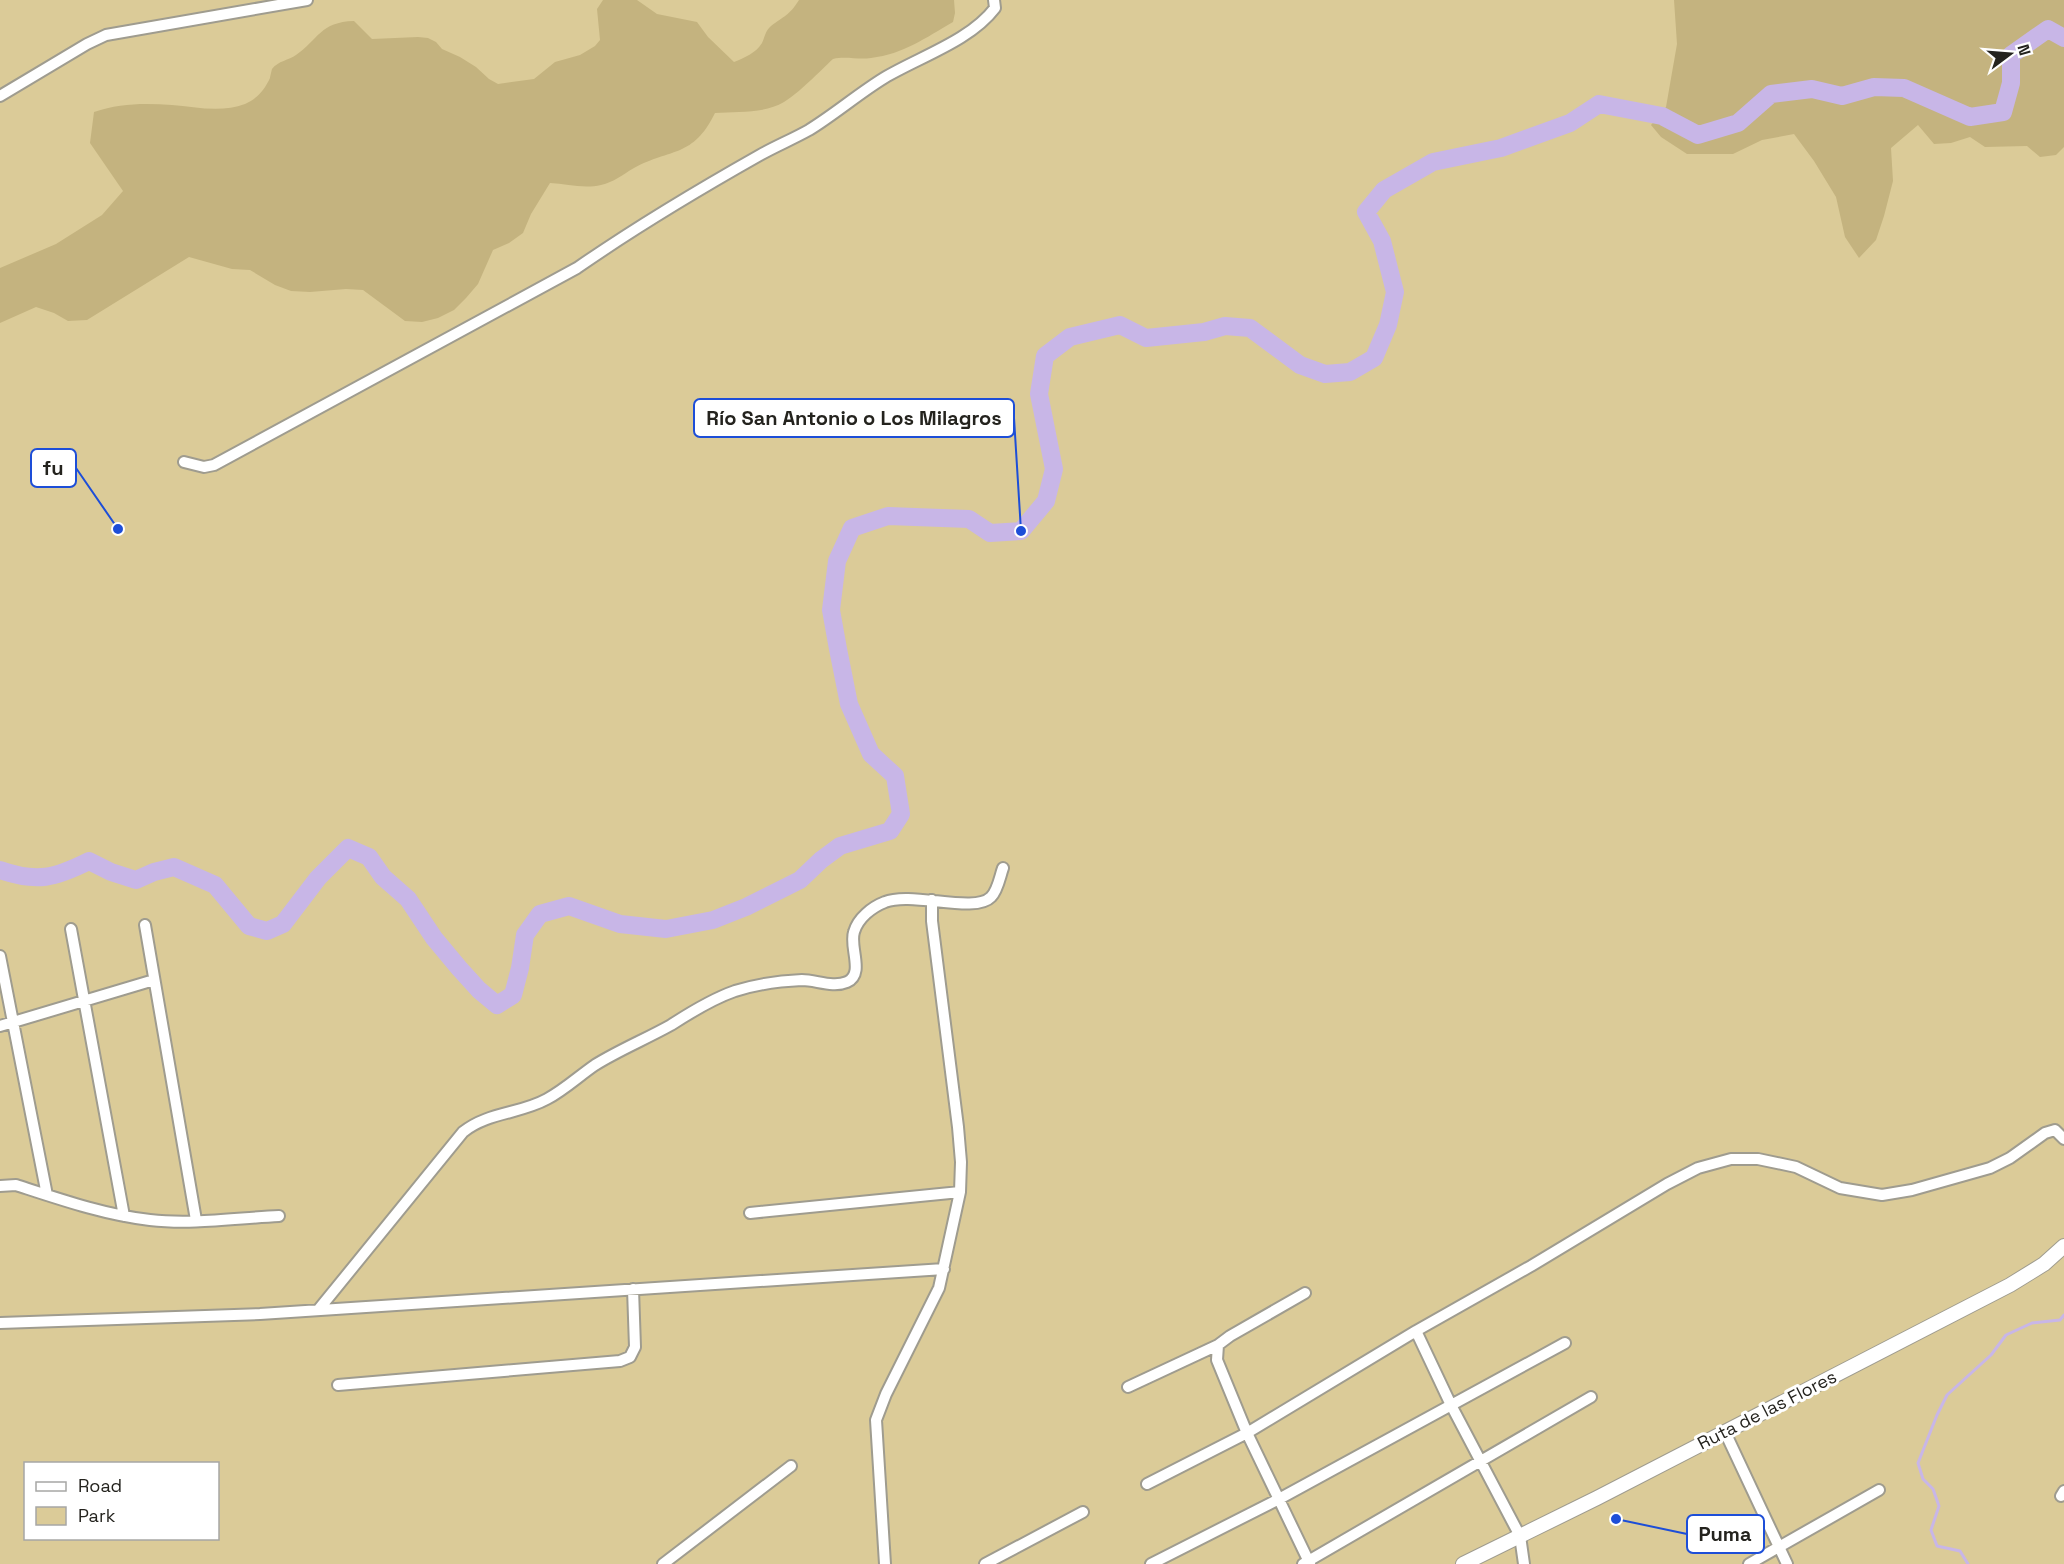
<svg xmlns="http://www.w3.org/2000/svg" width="2064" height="1564" viewBox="0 0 2064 1564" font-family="'Space Grotesk',sans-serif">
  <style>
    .green { fill: #dbcb98; fill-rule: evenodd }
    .forest { fill: #c4b37f }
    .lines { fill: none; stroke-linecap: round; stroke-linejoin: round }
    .stream { stroke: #c8b6e7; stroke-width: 3 }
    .river { stroke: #c8b6e7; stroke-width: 18 }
    .street-casing { stroke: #9f9c8f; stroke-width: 14 }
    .secondary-casing { stroke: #9f9c8f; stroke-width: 16 }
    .street { stroke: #fff; stroke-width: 10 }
    .secondary { stroke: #fff; stroke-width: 14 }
    .labels { text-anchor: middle; stroke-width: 6; stroke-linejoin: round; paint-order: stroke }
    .street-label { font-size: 18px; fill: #24231e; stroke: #fff }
    .leader { fill: none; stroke: #1d4ed8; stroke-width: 2 }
    .callout-dot { fill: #1d4ed8; stroke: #fff; stroke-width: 2 }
    .callout { fill: #fff; stroke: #1d4ed8; stroke-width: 2 }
    .callout-label { font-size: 20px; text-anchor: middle; font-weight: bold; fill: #24231e }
  </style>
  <rect width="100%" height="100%" fill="#fdf9ec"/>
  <path class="green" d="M0 0H2064V1564H0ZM26 1464H218V1538H26Z"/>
  <path class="forest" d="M603 0H637L657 14 697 22 708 37 734 62C744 58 756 53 762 43 765 37 765 31 771 26 784 16 789 16 799 0H954L955 13 953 22C925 38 904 54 871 58 858 60 846 56 833 59 820 71 798 94 784 102 764 114 737 111 715 113 693 158 671 148 634 168 622 175 614 182 601 185 584 189 567 184 550 183L531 214 523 233 509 243 493 250 478 284 466 298 454 310 438 318 422 322 405 321 363 290 346 289 310 292 291 291 275 285 250 270 232 269 189 257 87 320 68 321 54 313 36 307 0 323V268L56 244 102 215 123 191 90 143 94 112C120 103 145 103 172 105 195 107 222 113 245 104 257 99 265 89 270 78 270 77 272 69 272 69 278 61 289 60 296 55 319 39 320 22 354 21L372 39 418 37 428 38 436 42 442 49 460 57 476 67 489 79 498 84 534 79 555 62 580 55 595 46 600 40 597 9Z
    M1674 0H2064V147L2056 155 2040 157 2027 146 1985 147 1970 137 1951 143 1934 144 1918 125 1891 148 1893 181 1884 216 1876 240 1859 258 1845 237 1836 197 1814 161 1794 134 1762 140 1733 154H1687L1661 137 1651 125 1666 107 1677 44Z"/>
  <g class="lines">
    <path class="stream" d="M1968 1564 1960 1551 1937 1546 1931 1530 1939 1506 1933 1489 1923 1479 1918 1463 1937 1415 1947 1395 1991 1355 2006 1335 2032 1323 2060 1320 2064 1315"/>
    <path class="river" d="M0 870C37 883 55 878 89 861L111 872 136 880 154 872 174 867 215 885 249 926 267 931 283 924 318 878 348 848 369 857 383 877 408 899 434 938 459 968 479 990 497 1005 513 995 520 968 525 935 540 914 569 906 620 924 666 929 713 920 746 907 800 880 821 860 840 846 890 831 901 814 895 776 871 754 849 704 838 649 831 610 837 561 852 528 888 516 969 519 990 533 1021 531 1046 501 1054 469 1039 394 1045 356 1070 337 1120 325 1146 338 1204 332 1225 326 1250 328 1300 365 1325 374 1350 372 1374 358 1388 325 1395 292 1382 241 1366 212 1384 190 1433 162 1501 148 1570 123 1599 104 1662 116 1698 135 1738 123 1771 94 1812 89 1842 96 1874 87 1904 88 1970 117 2003 112 2011 83V55L2048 29 2064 38"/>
    <defs>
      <path id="street" d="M0 96 87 44 106 35 307 0
        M184 462 204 467 214 465 577 268C636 227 698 190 760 155 776 146 793 139 809 130 835 114 858 94 884 78 919 57 970 41 995 8L994 0
        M145 925 196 1220
        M71 929 124 1216
        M0 956 47 1195
        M0 1026 154 980
        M0 1186 16 1185C59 1199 105 1215 150 1220 192 1225 237 1218 279 1216
        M750 1213 960 1192
        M1305 1293 1230 1336 1218 1345 1217 1360 1247 1433 1310 1564
        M319 1309 463 1132C488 1112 520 1114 547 1099 564 1090 579 1076 595 1065 619 1050 646 1039 671 1025 691 1012 712 999 735 991 757 984 779 981 802 980 816 980 833 988 847 982 865 974 849 947 854 932 858 918 872 907 885 902 911 891 975 914 991 897 998 890 1000 876 1003 868
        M0 1323 260 1314 944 1269
        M1416 1331 1451 1405 1520 1536 1524 1564
        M338 1385 620 1361 630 1357 635 1347 633 1289
        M1128 1387 1218 1345
        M1725 1432 1787 1564
        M1147 1484 1247 1433 1416 1331 1531 1266 1667 1184 1698 1168 1731 1159H1758L1796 1167 1840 1188 1882 1195 1912 1190 1990 1168 2010 1158 2045 1133 2055 1130 2064 1139
        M2061 1496 2064 1491
        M663 1564 791 1466
        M885 1564 876 1420 886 1394 939 1288 960 1192 961 1162 958 1127 932 921V900
        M985 1564 1083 1512
        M1151 1564 1279 1499 1565 1343
        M1303 1564 1591 1397
        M1749 1564 1879 1490"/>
      <path id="secondary" d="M1463 1564 1597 1498 2010 1285 2044 1264 2064 1246"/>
    </defs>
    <use href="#street" class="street-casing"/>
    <use href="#secondary" class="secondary-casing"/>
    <use href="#street" class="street"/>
    <use href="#secondary" class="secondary"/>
  </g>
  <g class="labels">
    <g class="street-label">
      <text transform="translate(1767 1410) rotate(-27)" y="6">Ruta de las Flores</text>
    </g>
  </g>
  <path class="leader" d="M1021 531L1014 418M118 529L76 468M1616 1519L1687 1534"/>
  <g class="callout-dot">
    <circle cx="1021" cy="531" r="6"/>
    <circle cx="118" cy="529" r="6"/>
    <circle cx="1616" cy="1519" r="6"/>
  </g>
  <g class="callout">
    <rect x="694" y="399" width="320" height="38" rx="6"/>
    <rect x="31" y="449" width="45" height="38" rx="6"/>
    <rect x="1687" y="1515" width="77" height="38" rx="6"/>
  </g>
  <g class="callout-label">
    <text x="854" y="425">Río San Antonio o Los Milagros</text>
    <text x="53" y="475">fu</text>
    <text x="1725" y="1541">Puma</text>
  </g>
  <rect x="24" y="1462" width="195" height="78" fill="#ffffff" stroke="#a7a7a5" stroke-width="1.5"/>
  <rect x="36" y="1482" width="30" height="9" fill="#ffffff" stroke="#a7a7a5" stroke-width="1.5"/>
  <text x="78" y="1492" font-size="18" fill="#24231e">Road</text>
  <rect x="36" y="1507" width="30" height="18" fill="#dbcb98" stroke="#a7a7a5" stroke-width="1.5"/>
  <text x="78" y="1522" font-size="18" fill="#24231e">Park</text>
  <g transform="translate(2010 54) rotate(74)" stroke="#ffffff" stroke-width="4.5" paint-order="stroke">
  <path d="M0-4.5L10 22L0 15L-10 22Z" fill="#24231e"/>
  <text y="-9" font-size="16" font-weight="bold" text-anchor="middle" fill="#24231e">N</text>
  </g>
</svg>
